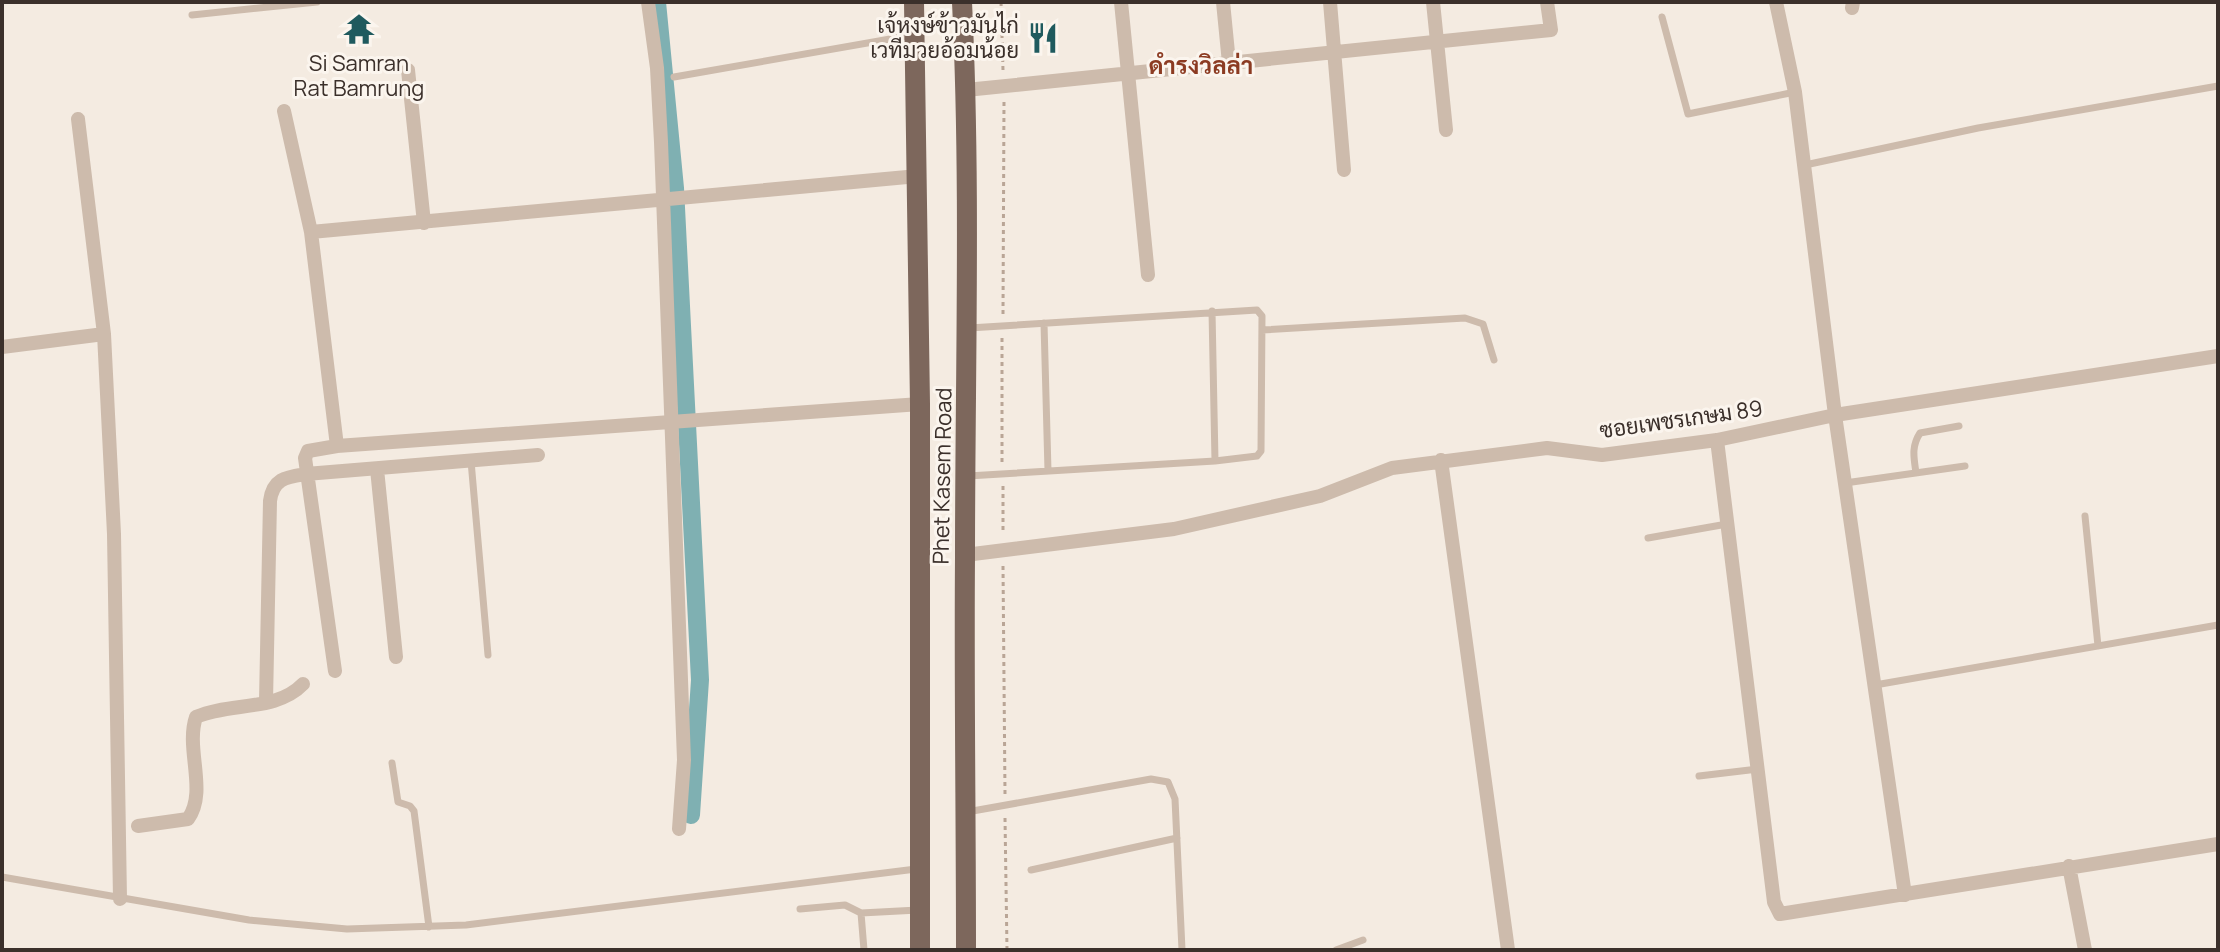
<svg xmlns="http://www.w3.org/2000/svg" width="2220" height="952" viewBox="0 0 2220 952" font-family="Manrope,Sarabun,sans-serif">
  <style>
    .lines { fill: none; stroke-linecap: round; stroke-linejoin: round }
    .canal { stroke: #7fb0b2; stroke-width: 18 }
    .path { stroke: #b9a596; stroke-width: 3; stroke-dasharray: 4 4; stroke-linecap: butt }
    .service { stroke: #cdbbac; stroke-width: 7 }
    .minor { stroke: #cdbbac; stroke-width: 14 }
    .primary { stroke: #7d675c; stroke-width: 20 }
    .labels { text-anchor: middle; stroke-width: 6; stroke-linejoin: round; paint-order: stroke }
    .poi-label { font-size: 22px; fill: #3b302b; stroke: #fbf5ee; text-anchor: end }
    .street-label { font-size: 22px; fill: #3b302b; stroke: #fbf5ee }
    .neighbourhood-label { font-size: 24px; font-weight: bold; fill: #8c3b22; stroke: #fbf5ee }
  </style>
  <rect width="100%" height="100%" fill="#f4ebe1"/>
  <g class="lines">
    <path class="canal" d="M657 2 675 188 700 680 691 815"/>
    <path class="path" d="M1001 2 1003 70
      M1003 314 1004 102
      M1002 462V338
      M1003 486V534
      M1003 566 1005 794
      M1005 818 1007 950"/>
    <path class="service" d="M192 15 317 2
      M1662 17 1688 114 1795 92
      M674 77 913 35
      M1805 165 1978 128 2218 86
      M1212 311 1215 461
      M1044 323 1048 471
      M1262 330 1465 318 1483 324 1494 360
      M471 461 488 655
      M1916 473C1914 458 1911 447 1920 433L1959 426
      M968 476 1215 461 1257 456 1261 451 1262 316 1257 310 969 328
      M1845 483 1965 466
      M2085 516 2098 646
      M1648 538 1727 524
      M1875 685 2218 625
      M392 763 398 802 410 806 414 811 429 927
      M1699 776 1758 769
      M967 812 1151 779 1168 782 1175 799 1182 950
      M1031 870 1177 838
      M2 877 249 920 347 929 466 925 916 869
      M800 909 845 905 861 913
      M864 950 861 913 918 910
      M1336 950 1363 940"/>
    <path class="minor" d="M648 2 657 68 661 142 684 760 679 829
      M1121 2 1148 275
      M1223 2 1229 63
      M1330 2 1344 170
      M1433 2 1446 130
      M1776 2 1795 92 1835 415 1905 895
      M1852 8 1853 2
      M408 70 424 223
      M966 90 1551 30 1547 2
      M284 111 311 232 337 446 308 451 305 458 335 671
      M78 119 104 334 114 534 120 899
      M311 232 918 176
      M2 347 104 334
      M1717 440 1774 902 1780 914 2218 844
      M337 446 920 404
      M1441 460 1508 950
      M377 469 396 657
      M965 555 1174 529 1320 496 1392 468 1547 448 1602 455 1717 440 1835 415 2218 356
      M266 702 270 501C273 478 287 477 306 474L538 455
      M138 826 188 819C208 791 185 749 196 717 230 702 276 712 303 684
      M2069 866 2085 950"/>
    <path class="primary" d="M914 2 920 404V950
      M962 2C971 187 965 372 965 557 964 688 966 819 966 950"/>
  </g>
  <defs>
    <symbol id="temple-bare" viewBox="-9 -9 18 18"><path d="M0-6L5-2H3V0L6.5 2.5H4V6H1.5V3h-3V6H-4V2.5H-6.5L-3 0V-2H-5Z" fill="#1f5a5e" stroke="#fbf5ee" stroke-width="2.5" paint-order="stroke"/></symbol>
    <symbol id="restaurant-bare" viewBox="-9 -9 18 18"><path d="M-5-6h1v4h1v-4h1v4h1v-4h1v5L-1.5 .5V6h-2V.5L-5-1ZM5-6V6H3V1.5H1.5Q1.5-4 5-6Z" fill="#1f5a5e" stroke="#fbf5ee" stroke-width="2.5" paint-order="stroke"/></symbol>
  </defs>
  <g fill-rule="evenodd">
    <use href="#temple-bare" x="337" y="7" width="44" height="44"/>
    <use href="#restaurant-bare" x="1021" y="16" width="44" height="44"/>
  </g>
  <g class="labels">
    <g class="poi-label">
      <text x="1019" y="33">เจ้หงษ์ข้าวมันไก่<tspan x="1019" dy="25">เวทีมวยอ้อมน้อย</tspan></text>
      <text x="359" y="71" text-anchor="middle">Si Samran<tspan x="359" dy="25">Rat Bamrung</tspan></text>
    </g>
    <g class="street-label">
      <text transform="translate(1681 419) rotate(-8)" y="8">ซอยเพชรเกษม 89</text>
      <text transform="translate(942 476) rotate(-89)" y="8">Phet Kasem Road</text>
    </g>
    <g class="neighbourhood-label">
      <text x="1201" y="74">ดำรงวิลล่า</text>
    </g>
  </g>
  <rect width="2220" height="952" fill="none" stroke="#3b302b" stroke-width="8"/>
</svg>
